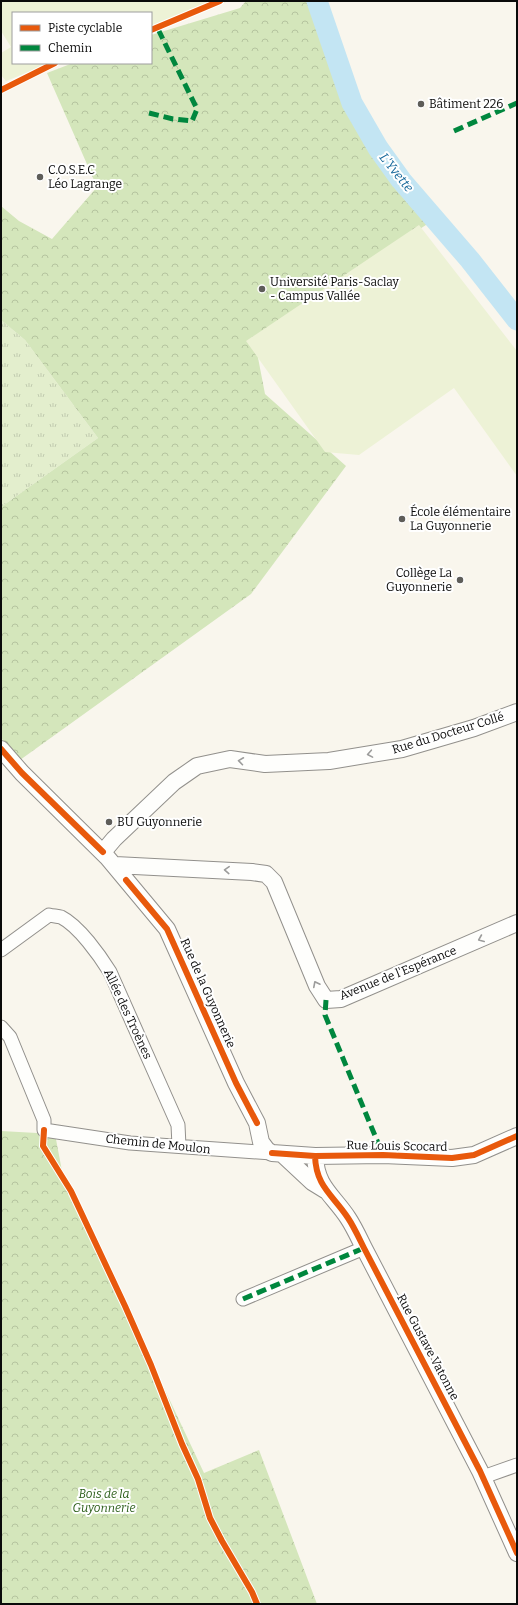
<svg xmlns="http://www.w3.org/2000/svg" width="518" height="1605" viewBox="0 0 518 1605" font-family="Bitter,serif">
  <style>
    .grass { fill: url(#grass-tufts) }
    .forest { fill: url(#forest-crowns) }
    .pitch { fill: #edf2d6 }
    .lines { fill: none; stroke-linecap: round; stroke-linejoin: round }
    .river { stroke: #c3e5f3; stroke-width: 21 }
    .minor-casing { stroke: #92908c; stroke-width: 15 }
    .tertiary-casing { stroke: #92908c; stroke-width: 18 }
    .minor { stroke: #fefefc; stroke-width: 13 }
    .tertiary { stroke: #fefefc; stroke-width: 16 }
    .quiet { stroke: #00873e; stroke-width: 5; stroke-dasharray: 10 5; stroke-linecap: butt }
    .cycleway-casing { stroke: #fff; stroke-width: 8 }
    .cycleway { stroke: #e8590c; stroke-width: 6 }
    .oneway { stroke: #9c9c9b }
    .poi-dot { fill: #5e5d59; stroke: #fff; stroke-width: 1.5 }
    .labels { text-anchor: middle; stroke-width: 4; stroke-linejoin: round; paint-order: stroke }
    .poi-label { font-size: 12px; fill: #0a0a0a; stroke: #fff; text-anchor: start }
    .street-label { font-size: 12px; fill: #0a0a0a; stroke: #fff }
    .park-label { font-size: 12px; font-style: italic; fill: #2e601c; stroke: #fff }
    .water-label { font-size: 13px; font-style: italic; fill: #15679a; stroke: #fff }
  </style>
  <defs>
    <pattern id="grass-tufts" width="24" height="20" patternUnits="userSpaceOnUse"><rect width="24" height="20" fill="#e3eecd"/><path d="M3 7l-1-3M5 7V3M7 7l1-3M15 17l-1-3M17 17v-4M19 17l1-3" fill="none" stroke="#c1cbaf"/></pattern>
    <pattern id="forest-crowns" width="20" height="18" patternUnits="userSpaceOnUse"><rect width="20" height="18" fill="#d4e6bb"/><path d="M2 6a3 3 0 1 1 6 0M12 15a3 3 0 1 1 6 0" fill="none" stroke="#b5c49f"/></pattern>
  </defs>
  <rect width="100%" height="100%" fill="#f9f6ed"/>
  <path class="grass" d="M1 320 25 340 98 438 1 507Z"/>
  <path class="forest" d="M246 1H315V9L345 99 384 166 429 223 254 337 265 394 346 466 251 594 20 760 1 738V507L98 438 25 340 1 320V206L19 221 52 239 97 187 47 73 73 63H151V35L240 8Z
    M1 1131 55 1134 62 1171 204 1473 259 1450 317 1604H1Z"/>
  <path class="pitch" d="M1 1H229L151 30V13H13V63H51L6 81 1 75V53L11 47 1 31Z
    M419 225 517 351V476L454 388 359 455 325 452 246 341Z"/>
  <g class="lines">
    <path class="river" d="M317 1 352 103 378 148 401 180 470 260 517 320"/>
    <defs>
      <path id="minor" d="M1 950 49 915C53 916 58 916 61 917 79 926 100 956 110 972L178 1125 179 1146
        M1 1027 10 1037 44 1120V1130L130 1143 272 1153
        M243 1299 364 1248
        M483 1477 517 1465"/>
      <path id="tertiary" d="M1 749 22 773 107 857 167 929 236 1083 257 1123 261 1142 267 1150 272 1153 315 1156 383 1155 452 1158 474 1155 517 1136
        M103 852 114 839 174 782 197 766 230 759 265 764 329 761 402 749 474 728 517 712
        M115 865 252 872 266 874 274 882 317 986 326 1000 341 999 517 923
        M282 1154 312 1182 325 1190
        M315 1156C316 1187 333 1195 348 1218 354 1227 359 1238 364 1248L480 1471 517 1553"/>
    </defs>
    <use href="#minor" class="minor-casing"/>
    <use href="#tertiary" class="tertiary-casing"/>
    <use href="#minor" class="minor"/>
    <use href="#tertiary" class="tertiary"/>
    <path class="quiet" d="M149 113 173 119 192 121 197 109 157 27
      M454 131 517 103
      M326 1000 325 1015 383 1155
      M243 1299 364 1248"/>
    <defs>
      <path id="cycleway" d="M151 30 220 1
        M1 90 55 63
        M1 749 22 773 103 852
        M126 880 167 929 236 1083 257 1123
        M44 1130 43 1146 71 1191 125 1306 151 1365 182 1444 198 1479 210 1518 222 1541 252 1592 257 1604
        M272 1153 315 1156 383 1155 452 1158 474 1155 517 1136
        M315 1156C316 1187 333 1195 348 1218 354 1227 359 1238 364 1248L480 1471 517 1553"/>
    </defs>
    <use href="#cycleway" class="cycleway-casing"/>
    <use href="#cycleway" class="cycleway"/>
  </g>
  <defs><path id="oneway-chevron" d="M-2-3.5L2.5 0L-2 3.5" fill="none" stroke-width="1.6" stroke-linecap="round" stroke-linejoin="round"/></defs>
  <g class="oneway">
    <use href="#oneway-chevron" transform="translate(370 754) rotate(170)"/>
    <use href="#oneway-chevron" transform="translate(241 761) rotate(-172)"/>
    <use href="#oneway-chevron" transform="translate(227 870) rotate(-177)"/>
    <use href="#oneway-chevron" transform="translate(481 939) rotate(157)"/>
    <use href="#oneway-chevron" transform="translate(316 984) rotate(-117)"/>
  </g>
  <g class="poi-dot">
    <circle cx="421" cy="104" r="4"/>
    <circle cx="40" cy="177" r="4"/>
    <circle cx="262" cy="289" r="4"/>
    <circle cx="402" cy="519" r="4"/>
    <circle cx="460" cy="580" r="4"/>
    <circle cx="109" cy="822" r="4"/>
  </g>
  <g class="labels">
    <g class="poi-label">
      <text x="429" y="108">Bâtiment 226</text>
      <text x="48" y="174">C.O.S.E.C<tspan x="48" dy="14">Léo Lagrange</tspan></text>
      <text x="270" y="286">Université Paris-Saclay<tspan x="270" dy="14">- Campus Vallée</tspan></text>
      <text x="410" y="516">École élémentaire<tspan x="410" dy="14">La Guyonnerie</tspan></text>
      <text x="452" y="577" text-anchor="end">Collège La<tspan x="452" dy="14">Guyonnerie</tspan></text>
      <text x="117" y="826">BU Guyonnerie</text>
    </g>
    <g class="street-label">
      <text transform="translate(448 733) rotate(-17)" y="4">Rue du Docteur Collé</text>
      <text transform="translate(398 973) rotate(-22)" y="4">Avenue de l'Espérance</text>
      <text transform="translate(208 993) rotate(66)" y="4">Rue de la Guyonnerie</text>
      <text transform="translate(128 1014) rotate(65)" y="4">Allée des Troènes</text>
      <text transform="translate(158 1144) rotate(6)" y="4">Chemin de Moulon</text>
      <text transform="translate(397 1146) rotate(1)" y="4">Rue Louis Scocard</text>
      <text transform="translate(428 1347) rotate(62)" y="4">Rue Gustave Vatonne</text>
    </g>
    <g class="park-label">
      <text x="104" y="1498">Bois de la<tspan x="104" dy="14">Guyonnerie</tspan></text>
    </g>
    <g class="water-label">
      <text transform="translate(397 172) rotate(51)" y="5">L'Yvette</text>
    </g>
  </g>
  <rect width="518" height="1605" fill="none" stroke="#0a0a0a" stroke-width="4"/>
  <rect x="12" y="12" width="140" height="52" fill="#ffffff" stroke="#9d9d9d"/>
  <rect x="20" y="25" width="20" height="6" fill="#e8590c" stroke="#9d9d9d"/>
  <text x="48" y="32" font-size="12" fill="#0a0a0a">Piste cyclable</text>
  <rect x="20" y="45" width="20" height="6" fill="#00873e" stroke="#9d9d9d"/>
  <text x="48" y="52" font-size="12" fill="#0a0a0a">Chemin</text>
</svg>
